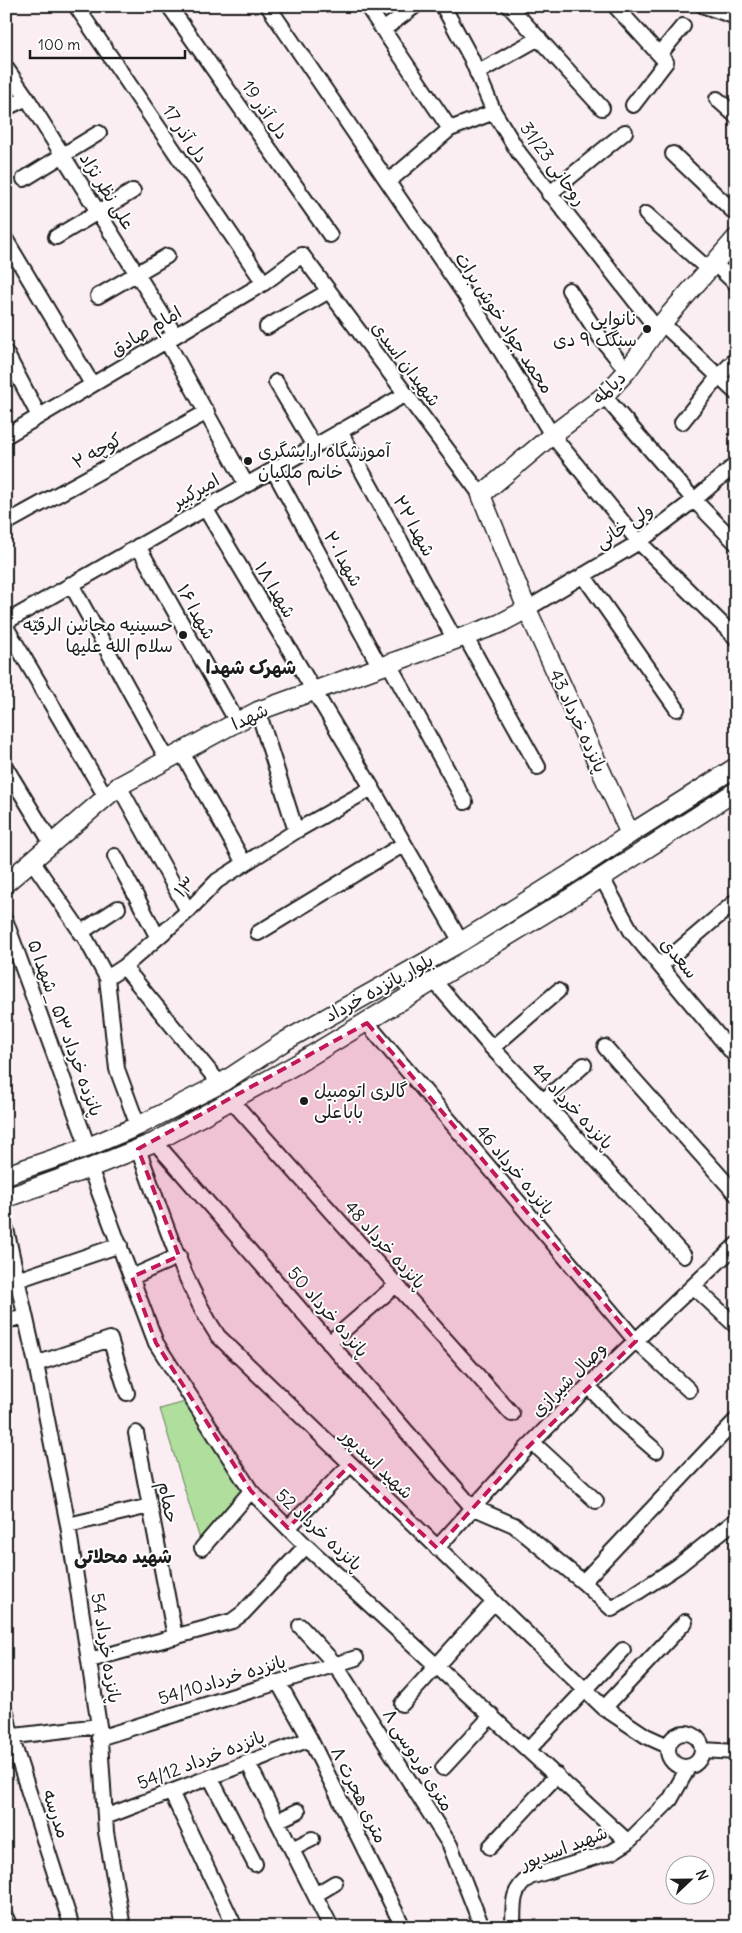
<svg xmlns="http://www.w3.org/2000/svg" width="742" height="1933" viewBox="0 0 742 1933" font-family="Delius,'Playpen Sans Arabic',sans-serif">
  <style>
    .green { fill: #b0de9d; stroke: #667d5c }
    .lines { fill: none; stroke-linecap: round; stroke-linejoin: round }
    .minor-casing { stroke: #1c1c1c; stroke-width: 18 }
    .major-casing { stroke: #1c1c1c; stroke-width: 21 }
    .minor { stroke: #fff; stroke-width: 14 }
    .major { stroke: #fff; stroke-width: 18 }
    .marked { fill: #c2185b; fill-opacity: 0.2; stroke: #c2185b; stroke-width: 4; stroke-dasharray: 10 6; stroke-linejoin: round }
    .poi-dot { fill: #1c1c1c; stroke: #fff; stroke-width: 2 }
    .labels { text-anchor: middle; stroke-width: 4; stroke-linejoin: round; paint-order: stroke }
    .street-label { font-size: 18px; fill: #1c1c1c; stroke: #fff }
    .poi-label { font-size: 18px; fill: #1c1c1c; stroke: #fff; text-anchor: end }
    .neighbourhood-label { font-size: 19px; font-weight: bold; fill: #1c1c1c; stroke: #fff }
  </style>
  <rect width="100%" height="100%" fill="#faeef2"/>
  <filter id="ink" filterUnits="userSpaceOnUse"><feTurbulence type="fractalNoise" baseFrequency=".02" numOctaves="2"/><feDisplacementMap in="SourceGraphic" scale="10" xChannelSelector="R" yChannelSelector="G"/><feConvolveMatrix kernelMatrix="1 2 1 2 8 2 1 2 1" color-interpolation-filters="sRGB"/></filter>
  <g filter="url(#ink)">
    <path class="green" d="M185 1402 244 1492 201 1543 160 1409Z"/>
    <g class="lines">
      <defs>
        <path id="minor" d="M76 6 264 283
          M169 6 330 235
          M268 6 482 320 552 435 639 542 736 638
          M367 6 450 129
          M443 6 471 58 494 112 519 153 657 329
          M509 6 602 108
          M615 6 666 62 633 105
          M704 6 736 17
          M383 30 415 6
          M660 54 683 26
          M6 68 27 98 175 335
          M477 73 539 38
          M717 99 736 116
          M6 108 27 98
          M673 154 736 214
          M24 179 99 133
          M388 182 450 129 494 112
          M549 194 625 132
          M646 214 709 270
          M56 237 133 191
          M6 240 92 384
          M715 264 736 284
          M569 290 600 337 627 371
          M98 296 167 256
          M663 324 736 393
          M267 327 329 291
          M166 340 246 484
          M6 353 39 416
          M276 382 314 446
          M604 396 694 500 736 543
          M682 422 718 377 736 359
          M340 431 455 640
          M6 436 264 283 302 255 481 495
          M273 469 380 667
          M205 508 372 788 461 942
          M6 523 207 412
          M138 546 237 722
          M583 575 677 709
          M71 584 167 759
          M527 609 639 542 694 500 736 464
          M6 622 406 394
          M6 627 106 797
          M465 636 538 767
          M389 664 465 802
          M258 711 296 831
          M181 751 244 863
          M6 768 52 844
          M119 786 188 911
          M115 856 157 936
          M32 861 87 941 107 978 117 1069 138 1126
          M602 878 631 931 736 1057
          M6 922 88 1147
          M80 933 118 908
          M258 933 404 844
          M660 966 736 901
          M124 967 220 1084
          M107 978 124 967 188 911 217 881 296 831 372 788
          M434 981 492 1048 543 1101 684 1256
          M367 1023 636 1341 689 1390
          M605 1047 736 1194
          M492 1048 558 991
          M231 1100 512 1414
          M543 1101 584 1065
          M155 1142 472 1507 514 1525 583 1582 612 1609 678 1566 736 1520
          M138 1149C161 1210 182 1282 218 1336L604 1708 646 1736 668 1746
          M90 1168 156 1343 251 1491 306 1546 628 1842
          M6 1229 36 1364 68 1525 99 1726 106 1832 123 1927
          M132 1277 179 1256
          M17 1280 120 1245
          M693 1286 736 1326
          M6 1321 25 1316
          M329 1343 396 1285
          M36 1364 110 1339 127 1393
          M588 1386 619 1419 656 1451
          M136 1433 175 1637
          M533 1443 596 1501
          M68 1525 150 1506
          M288 1528 350 1465
          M202 1548 251 1491
          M437 1548 526 1449 588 1386 736 1245
          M583 1582 736 1420
          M300 1626 335 1664 450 1845 482 1927
          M90 1660 232 1621 243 1613 306 1546
          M278 1682 310 1739 403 1927
          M402 1704 494 1602
          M604 1708 685 1622
          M6 1712 11 1736 72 1927
          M668 1750a17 17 0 1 1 34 0a17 17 0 1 1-34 0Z
          M6 1737 99 1726
          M99 1738 356 1658
          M529 1749 623 1650
          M703 1750 736 1752
          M248 1763 331 1927
          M443 1768 492 1715
          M210 1777 255 1864
          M171 1792 235 1927
          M105 1817 310 1739
          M277 1821 298 1811
          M490 1847 557 1775
          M292 1849 312 1839
          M315 1895 335 1883
          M6 1918 10 1927
          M513 1927C514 1905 510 1891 530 1877L612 1852 628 1842 670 1800 688 1768"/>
        <path id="major" d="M630 834 527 609 481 495 552 435 604 396 627 371 657 329 736 238
          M6 883 119 786 237 722 258 711 499 624 527 609
          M6 1175 88 1147 138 1126 220 1084 285 1041 461 942 573 872 630 834 736 767
          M6 1198 90 1168 155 1142 297 1064 567 900 736 791"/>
      </defs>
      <use href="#minor" class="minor-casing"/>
      <use href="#major" class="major-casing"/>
      <use href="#minor" class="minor"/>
      <use href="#major" class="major"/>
    </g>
  </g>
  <path class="marked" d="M367 1023 636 1341 526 1449 437 1548 350 1465 288 1528 251 1491 156 1343 132 1277 179 1256 138 1149Z"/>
  <g class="poi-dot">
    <circle cx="647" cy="329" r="5"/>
    <circle cx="248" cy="461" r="5"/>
    <circle cx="183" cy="635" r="5"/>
    <circle cx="304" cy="1101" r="5"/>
  </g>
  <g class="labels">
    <g class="street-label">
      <text transform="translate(265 110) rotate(55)" y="6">دل آذر 19</text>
      <text transform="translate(185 134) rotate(56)" y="6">دل آذر 17</text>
      <text transform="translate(553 164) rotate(54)" y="6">روحانی 31/23</text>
      <text transform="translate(107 191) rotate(58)" y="6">علی نظر نژاد</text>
      <text transform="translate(504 323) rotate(57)" y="6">محمد جواد خوش برات</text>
      <text transform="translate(146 331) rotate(-31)" y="6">امام صادق</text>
      <text transform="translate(406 364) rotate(53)" y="6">شهیدان اسدی</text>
      <text transform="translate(609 388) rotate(-44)" y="6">دیالمه</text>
      <text transform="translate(97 451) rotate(-29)" y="6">کوچه ۲</text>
      <text transform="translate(196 491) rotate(-30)" y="6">امیرکبیر</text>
      <text transform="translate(414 526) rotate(61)" y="6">شهدا ۲۲</text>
      <text transform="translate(624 526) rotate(-34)" y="6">ولی خانی</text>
      <text transform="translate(343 559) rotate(61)" y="6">شهدا ۲۰</text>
      <text transform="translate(275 590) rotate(59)" y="6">شهدا ۱۸</text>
      <text transform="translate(196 612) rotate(61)" y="6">شهدا ۱۶</text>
      <text transform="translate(250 717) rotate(-25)" y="6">شهدا</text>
      <text transform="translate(578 721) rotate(65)" y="6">پانزده خرداد 43</text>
      <text transform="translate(185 887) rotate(-45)" y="6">۱۳</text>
      <text transform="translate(679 958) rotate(50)" y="6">سعدی</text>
      <text transform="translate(379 988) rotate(-29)" y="6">بلوار پانزده خرداد</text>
      <text transform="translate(65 1028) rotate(70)" y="6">پانزده خرداد ۵۳ _شهدا ۵</text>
      <text transform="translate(572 1106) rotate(47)" y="6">پانزده خرداد 44</text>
      <text transform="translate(515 1170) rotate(50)" y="6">پانزده خرداد 46</text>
      <text transform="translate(385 1245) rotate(48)" y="6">پانزده خرداد 48</text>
      <text transform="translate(328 1312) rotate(49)" y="6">پانزده خرداد 50</text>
      <text transform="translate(569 1379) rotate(-45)" y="6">وصال شیرازی</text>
      <text transform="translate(377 1464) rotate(44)" y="6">شهید اسدپور</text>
      <text transform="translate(168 1502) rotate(79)" y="6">حمام</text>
      <text transform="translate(319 1530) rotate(43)" y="6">پانزده خرداد 52</text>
      <text transform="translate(106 1648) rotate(81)" y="6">پانزده خرداد 54</text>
      <text transform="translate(222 1680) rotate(-17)" y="6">پانزده خرداد54/10</text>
      <text transform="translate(201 1760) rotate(-21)" y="6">پانزده خرداد 54/12</text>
      <text transform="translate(418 1760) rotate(58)" y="6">۸ متری فردوسی</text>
      <text transform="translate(359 1795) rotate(64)" y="6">۸ متری هجرت</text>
      <text transform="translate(56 1814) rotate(72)" y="6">مدرسه</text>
      <text transform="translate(564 1848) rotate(-21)" y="6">شهید اسدپور</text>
    </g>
    <g class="poi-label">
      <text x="637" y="325">نانوایی<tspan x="637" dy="21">سنگک ۹ دی</tspan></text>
      <text x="258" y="457" text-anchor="start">آموزشگاه ارایشگری<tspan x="258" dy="21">خانم ملکیان</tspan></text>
      <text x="173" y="631">حسینیه مجانین الرقیّه<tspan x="173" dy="21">سلام الله علیها</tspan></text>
      <text x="314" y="1097" text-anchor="start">گالری اتومبیل<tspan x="314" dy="21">باباعلی</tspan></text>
    </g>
    <g class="neighbourhood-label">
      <text x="251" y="674">شهرک شهدا</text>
      <text x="123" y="1563">شهید محلاتی</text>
    </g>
  </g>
  <rect width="742" height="1933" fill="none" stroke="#fff" stroke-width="25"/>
  <rect x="12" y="12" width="717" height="1908" fill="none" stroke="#1c1c1c" stroke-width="2" filter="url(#ink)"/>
  <g transform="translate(690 1880) rotate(68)"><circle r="24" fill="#ffffff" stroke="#a4a4a4"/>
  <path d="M0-4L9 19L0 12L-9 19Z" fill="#1c1c1c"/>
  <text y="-8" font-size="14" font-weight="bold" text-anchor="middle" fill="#1c1c1c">N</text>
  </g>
  <path d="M30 50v8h155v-8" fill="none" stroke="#1c1c1c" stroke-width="2.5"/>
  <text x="38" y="50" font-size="15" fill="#1c1c1c" stroke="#ffffff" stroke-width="4" paint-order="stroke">100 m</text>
</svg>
